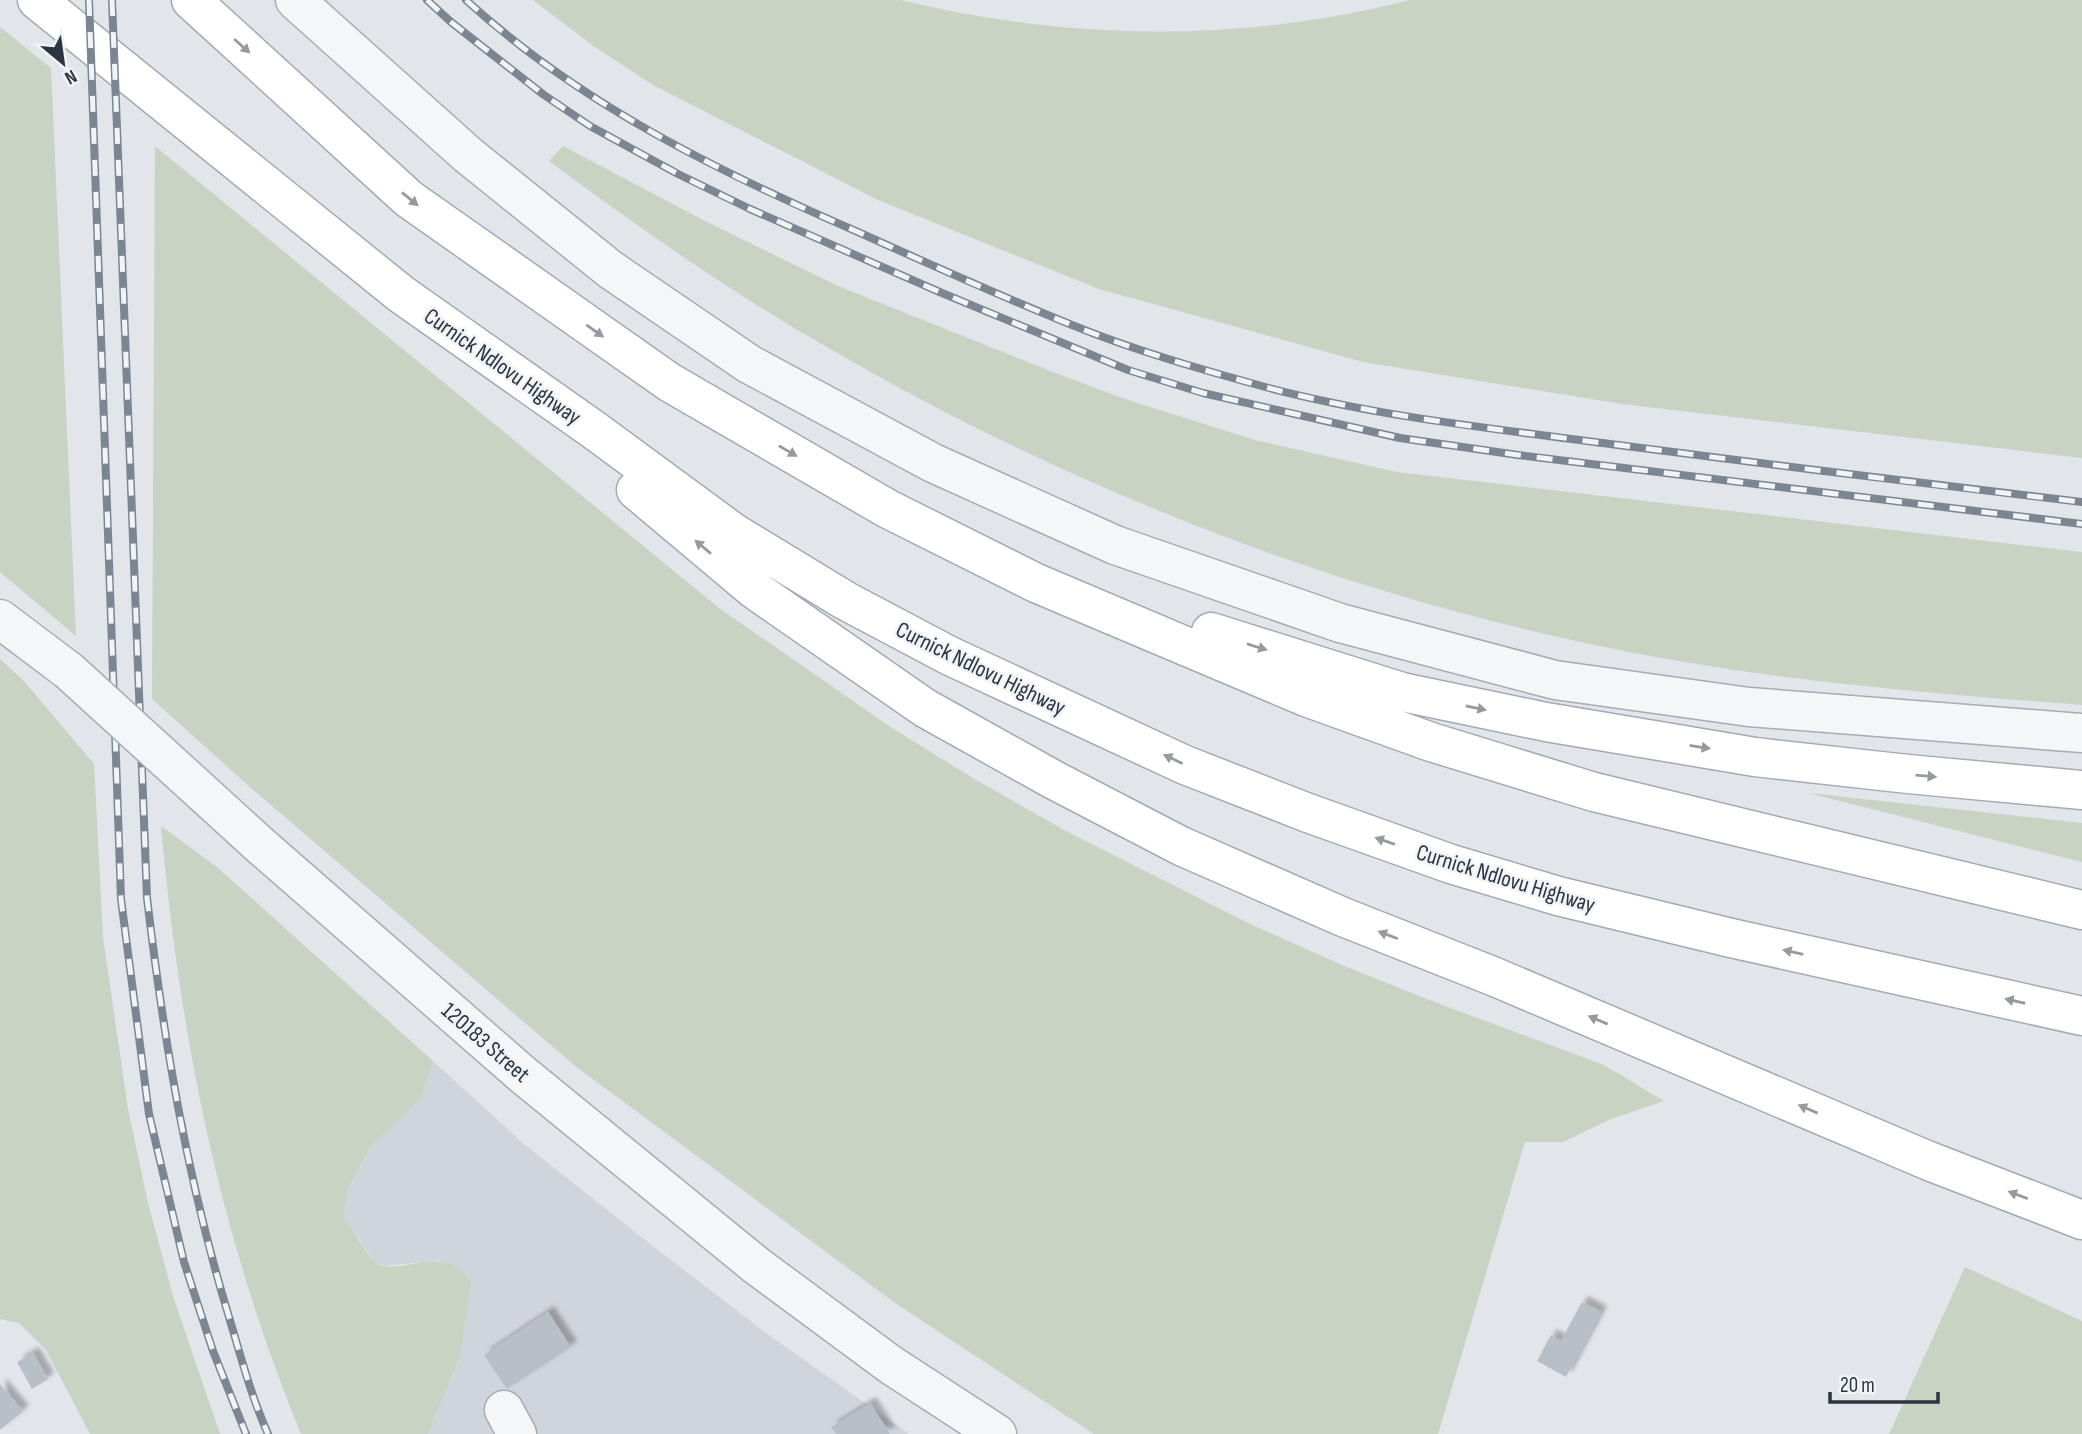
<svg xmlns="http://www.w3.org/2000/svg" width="2082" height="1434" viewBox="0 0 2082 1434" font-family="'Sofia Sans Condensed',sans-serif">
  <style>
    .built { fill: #d0d4db }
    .green { fill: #c8d3c3 }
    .building { fill: #b9bfc6; filter: url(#shadow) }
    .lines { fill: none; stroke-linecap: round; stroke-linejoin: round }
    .minor-casing { stroke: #a7acb4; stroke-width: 41 }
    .major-casing { stroke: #a1aab5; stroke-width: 41 }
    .minor { stroke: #f4f6f8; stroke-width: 38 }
    .major { stroke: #fff; stroke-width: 38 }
    .rail-casing { stroke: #7c8692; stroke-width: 8 }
    .rail { stroke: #f1f4f7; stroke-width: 5; stroke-dasharray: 16; stroke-linecap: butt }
    .minor-bridge-casing { stroke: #a7acb4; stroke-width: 41; stroke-linecap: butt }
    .minor-bridge { stroke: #f4f6f8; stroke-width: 38 }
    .oneway { fill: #959aa0 }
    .labels { text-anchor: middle; stroke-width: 5; stroke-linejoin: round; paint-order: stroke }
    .street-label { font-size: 23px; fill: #2b3441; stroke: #f1f4f7 }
  </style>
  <defs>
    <filter id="shadow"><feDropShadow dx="6" dy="-6" stdDeviation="2" flood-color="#0004"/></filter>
  </defs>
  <rect width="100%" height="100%" fill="#e2e5ea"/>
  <path class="built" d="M433 1061 524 1144 654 1247 766 1333 909 1434H428L460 1356 440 1260 386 1266 374 1262 344 1216 348 1189 370 1148 421 1098Z"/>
  <path class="green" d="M533 0H901C1069 41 1242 43 1410 0H2082V458L1622 404 1363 362 1099 289 878 200 653 85 592 45Z
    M0 27 51 68 76 636 0 572Z
    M155 146 719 608 889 726 976 780 1066 831 1248 923 1342 965 1437 1003 1604 1065 1664 1101 1611 1119 1563 1142H1525L1438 1434H1094L895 1303 574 1065 251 788 152 699Z
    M563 146 705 221 838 286 1053 372 1125 399 1255 440 1397 472 2082 552V705C1941 694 1801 683 1661 658 1368 605 1082 496 825 346 729 291 638 227 549 161Z
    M0 659 24 681 94 764 103 937 128 1109 148 1203 173 1296 220 1434H90L46 1350 19 1323 0 1319Z
    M1808 793 2082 823V862Z
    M161 826 217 867 433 1061 421 1098 370 1148 348 1189 344 1216C350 1225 368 1257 375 1262 399 1280 443 1238 471 1283L460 1356 428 1434H301C220 1237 180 1038 161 826Z
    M1965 1267 2082 1321V1434H1889Z"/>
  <path class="building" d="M1582 1302 1601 1312 1566 1377 1537 1361 1551 1335 1561 1341Z
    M548 1312 571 1347 507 1389 484 1355Z
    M33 1353 48 1379 32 1389 17 1362Z
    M0 1384 23 1411 0 1430Z
    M870 1403 890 1434H836L831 1427Z"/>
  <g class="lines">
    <defs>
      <path id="minor" d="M295 0 468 155 611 270 749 364 933 463 1115 545 1340 623 1555 680 1749 707 2082 733
        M0 619 69 671
        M261 846 522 1074 757 1266 891 1365 997 1434
        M504 1410 517 1434"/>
      <path id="major" d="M37 0 401 294 594 430 734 533 846 601 950 656 1185 765 1308 813 1451 864 1558 896 1731 938 2082 1016
        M191 0 409 199 669 382 888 509 1036 583 1306 697 1431 742 1594 792 2082 910
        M636 490 755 590 925 708 1054 780 1181 846 1343 917 1495 977 1929 1161 2082 1220
        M1211 632 1402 692 1546 722 1755 757 1908 774 2082 790"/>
    </defs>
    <use href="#minor" class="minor-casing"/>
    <use href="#major" class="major-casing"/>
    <use href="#minor" class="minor"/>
    <use href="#major" class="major"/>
    <defs>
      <path id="rail" d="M89 0 121 899 149 1114 184 1262 213 1351 246 1434
        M112 0 147 898C164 1042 187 1179 229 1317 241 1357 251 1396 268 1434
        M427 0 451 22 544 95 590 126 678 174 750 209 942 293 1128 370 1203 393 1400 438 1518 455 2082 524
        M466 0C580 104 717 171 858 232 929 264 1000 296 1072 325 1136 351 1203 370 1269 388 1380 417 1497 429 1610 444 1767 464 1925 484 2082 502"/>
    </defs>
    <use href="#rail" class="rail-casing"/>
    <use href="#rail" class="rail"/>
    <defs>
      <path id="minor-bridge" d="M69 671 261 846"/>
    </defs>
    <use href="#minor-bridge" class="minor-bridge-casing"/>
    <use href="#minor-bridge" class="minor-bridge"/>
  </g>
  <defs><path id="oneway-solid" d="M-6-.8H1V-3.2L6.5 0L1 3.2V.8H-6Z" transform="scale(1.75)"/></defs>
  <g class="oneway">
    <use href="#oneway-solid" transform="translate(242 46) rotate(42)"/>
    <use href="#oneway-solid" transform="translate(410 199) rotate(39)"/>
    <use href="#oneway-solid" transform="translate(595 331) rotate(35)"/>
    <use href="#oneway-solid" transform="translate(788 451) rotate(30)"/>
    <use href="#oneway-solid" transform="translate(703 547) rotate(-140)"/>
    <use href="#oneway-solid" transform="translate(1257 647) rotate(17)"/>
    <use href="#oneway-solid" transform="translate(1476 708) rotate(12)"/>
    <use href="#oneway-solid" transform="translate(1700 747) rotate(9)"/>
    <use href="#oneway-solid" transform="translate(1173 759) rotate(-155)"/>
    <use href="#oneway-solid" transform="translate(1926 776) rotate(5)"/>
    <use href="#oneway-solid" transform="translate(1385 841) rotate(-161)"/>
    <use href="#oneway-solid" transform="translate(1388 935) rotate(-159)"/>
    <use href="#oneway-solid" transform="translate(1793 952) rotate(-167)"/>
    <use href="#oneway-solid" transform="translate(2015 1001) rotate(-167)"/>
    <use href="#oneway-solid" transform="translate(1598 1020) rotate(-157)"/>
    <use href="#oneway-solid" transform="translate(1808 1109) rotate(-157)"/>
    <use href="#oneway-solid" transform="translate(2018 1195) rotate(-159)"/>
  </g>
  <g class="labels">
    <g class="street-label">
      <text transform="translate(503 366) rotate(35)" y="8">Curnick Ndlovu Highway</text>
      <text transform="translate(981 668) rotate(26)" y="8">Curnick Ndlovu Highway</text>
      <text transform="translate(1506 878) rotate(17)" y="8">Curnick Ndlovu Highway</text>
      <text transform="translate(486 1042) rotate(41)" y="8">120183 Street</text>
    </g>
  </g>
  <g transform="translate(63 63) rotate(151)" stroke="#f1f4f7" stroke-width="5" paint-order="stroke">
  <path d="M0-5L12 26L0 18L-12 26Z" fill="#2b3441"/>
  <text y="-10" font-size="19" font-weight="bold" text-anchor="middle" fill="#2b3441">N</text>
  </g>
  <path d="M1830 1392v10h108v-10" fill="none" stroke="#2b3441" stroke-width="3.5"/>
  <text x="1840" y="1392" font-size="21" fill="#2b3441" stroke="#f1f4f7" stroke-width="5" paint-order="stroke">20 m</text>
</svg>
